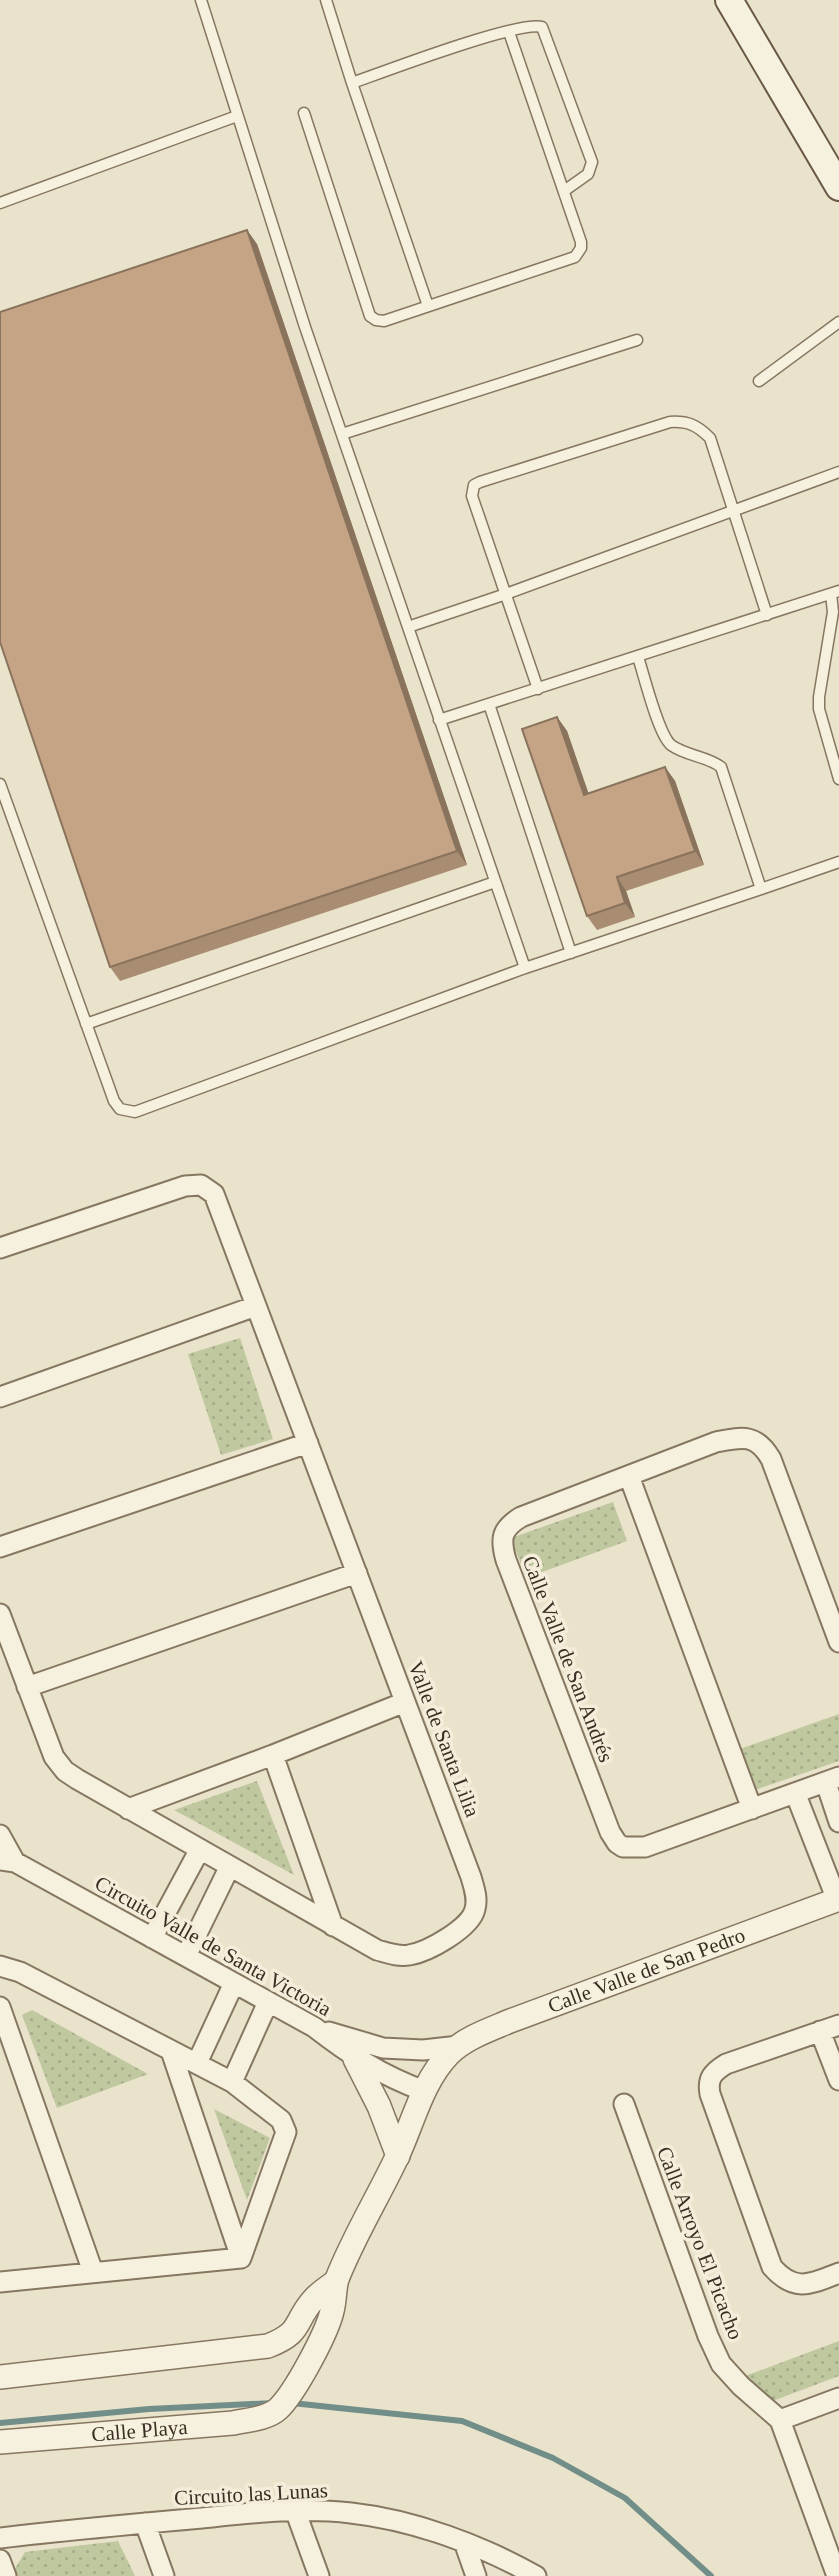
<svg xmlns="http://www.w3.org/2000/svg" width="839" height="2576" viewBox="0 0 839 2576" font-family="'Times New Roman',serif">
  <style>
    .park { fill: url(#park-dots) }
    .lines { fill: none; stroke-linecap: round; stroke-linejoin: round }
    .stream { stroke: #728e89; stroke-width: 6 }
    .service-casing { stroke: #867761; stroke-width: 13 }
    .minor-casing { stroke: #867761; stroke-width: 23 }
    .tertiary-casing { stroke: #867761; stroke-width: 26 }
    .secondary-casing { stroke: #685844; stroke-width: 30 }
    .service { stroke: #f6f0de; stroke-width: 10 }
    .minor { stroke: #f6f0de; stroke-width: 19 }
    .tertiary { stroke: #f6f0de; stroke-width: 23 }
    .secondary { stroke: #f6f0de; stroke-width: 26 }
    .wall { fill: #a98d72 }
    .shaded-wall { fill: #89735d }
    .building { fill: #c4a485; stroke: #89735d; stroke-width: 2 }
    .labels { text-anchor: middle; stroke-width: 7; stroke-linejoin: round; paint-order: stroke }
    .street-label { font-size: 21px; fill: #382e23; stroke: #f3edda }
  </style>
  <defs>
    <pattern id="park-dots" width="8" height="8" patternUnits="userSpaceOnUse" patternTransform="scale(1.75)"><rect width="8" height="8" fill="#c0c8a0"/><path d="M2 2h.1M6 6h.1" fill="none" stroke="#a6ac8a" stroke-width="1.8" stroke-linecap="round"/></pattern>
  </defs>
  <rect width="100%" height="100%" fill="#eae3cb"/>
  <path class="park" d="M240 1338 273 1439 221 1455 188 1354Z
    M613 1502 627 1541 526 1578 511 1538Z
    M839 1714V1761L755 1790 740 1749Z
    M257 1781 294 1875 174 1810Z
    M32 2010 148 2074 57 2108 22 2015Z
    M214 2109 270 2138 247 2200Z
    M839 2341V2376L751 2409 745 2376Z
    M118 2541 135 2576H14L13 2572 25 2552Z"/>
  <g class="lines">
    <path class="stream" d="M292 2403 462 2421 553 2458 625 2498 711 2576
      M0 2423 149 2409 274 2403"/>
    <defs>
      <path id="service" d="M201 0 305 327 525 968
        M326 0 352 83C383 72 519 20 542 27L592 162 588 174 564 191
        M352 83 428 306
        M304 113 370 316 376 320 384 321 575 257 581 248V242L509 32
        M0 203 237 116
        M759 381 839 322
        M342 434 637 340
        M831 594 833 612 819 697V709L839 779
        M408 627 506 594 839 472
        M538 689 472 496 474 485 480 482 670 422C688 421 697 425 710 438L767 615
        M489 704 571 953
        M439 720 839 591
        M0 784 114 1101 120 1109 135 1112 525 968 761 889 721 767C707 756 686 756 671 745 658 734 644 675 638 657
        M761 889 839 862
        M86 1024 495 882"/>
      <path id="minor" d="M0 1248 185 1186 201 1185 214 1194 471 1877C474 1888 478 1898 475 1909 471 1928 428 1952 409 1955 398 1957 388 1953 377 1950L77 1779 65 1771 54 1757 0 1614
        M0 1397 256 1306
        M629 1476 752 1809
        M0 1547 308 1443
        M839 1642 771 1459C756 1433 742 1437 716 1442L521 1517C501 1529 500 1539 506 1560L610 1832 617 1843 623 1847H645L839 1777
        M27 1687 357 1573
        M273 1755 333 1926
        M826 1783 839 1822
        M796 1795 837 1900
        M128 1809 273 1755 405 1702
        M0 1835 15 1862
        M0 1860 15 1862 314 2027C350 2055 381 2075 424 2091
        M152 1938 200 1849
        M186 1956 230 1866
        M0 1966 20 1972 232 2082 281 2120 286 2132 241 2258 0 2282
        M0 2007 93 2272
        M839 2025 726 2064C713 2072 707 2078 710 2094L772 2267C795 2293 811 2284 839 2273
        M820 2031 839 2080
        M329 2032 383 2048 423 2050 459 2046
        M171 2051 241 2258
        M197 2063 234 1983
        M232 2082 268 2002
        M624 2104 708 2336 721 2364 741 2386 780 2420 837 2576
        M780 2420 839 2398
        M295 2510 319 2576
        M145 2523 164 2576
        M0 2538C67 2530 134 2524 202 2518 251 2513 301 2507 351 2513 414 2520 481 2545 536 2576
        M464 2542 476 2576
        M0 2560 6 2576"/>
      <g id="tertiary">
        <path d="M355 2059 379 2106 398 2156"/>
        <path d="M0 2377 268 2346C304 2332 293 2322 314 2299 320 2292 329 2287 336 2281"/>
        <path id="s1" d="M0 2442 233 2423C247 2420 267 2419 278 2409 295 2393 327 2333 332 2311 335 2300 334 2289 337 2279 353 2238 377 2199 396 2159 413 2124 421 2083 449 2054 465 2038 489 2030 510 2021L839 1899"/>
      </g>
      <path id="secondary" d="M729 0 839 187"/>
    </defs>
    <use href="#service" class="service-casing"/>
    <use href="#minor" class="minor-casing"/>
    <use href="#tertiary" class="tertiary-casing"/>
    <use href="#secondary" class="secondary-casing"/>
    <use href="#service" class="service"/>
    <use href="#minor" class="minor"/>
    <use href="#tertiary" class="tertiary"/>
    <use href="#secondary" class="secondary"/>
  </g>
  <path class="wall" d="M257 244 467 865 120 981 110 967Z
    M557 717 567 731 588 793 665 767 675 781 704 865 626 891 635 917 597 930 587 916Z"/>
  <path class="shaded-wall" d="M247 230 257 244 467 865 457 851Z
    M557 717 567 731 594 809 584 795Z
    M665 767 675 781 704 865 695 851Z
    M617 877 626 891 635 917 625 903Z"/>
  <path class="building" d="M247 230 457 851 110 967 0 642V312Z
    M557 717 584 795 665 767 695 851 617 877 625 903 587 916 522 729Z"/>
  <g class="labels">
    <g class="street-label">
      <text transform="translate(568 1659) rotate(69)" y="7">Calle Valle de San Andrés</text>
      <text transform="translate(444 1739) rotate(69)" y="7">Valle de Santa Lilia</text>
      <text transform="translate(213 1946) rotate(29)" y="7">Circuito Valle de Santa Victoria</text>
      <text dy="7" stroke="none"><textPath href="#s1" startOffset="894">Calle Valle de San Pedro</textPath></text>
      <text transform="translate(700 2243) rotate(69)" y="7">Calle Arroyo El Picacho</text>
      <text dy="7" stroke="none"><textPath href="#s1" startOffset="140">Calle Playa</textPath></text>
      <text transform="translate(251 2494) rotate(-3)" y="7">Circuito las Lunas</text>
    </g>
  </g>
</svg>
